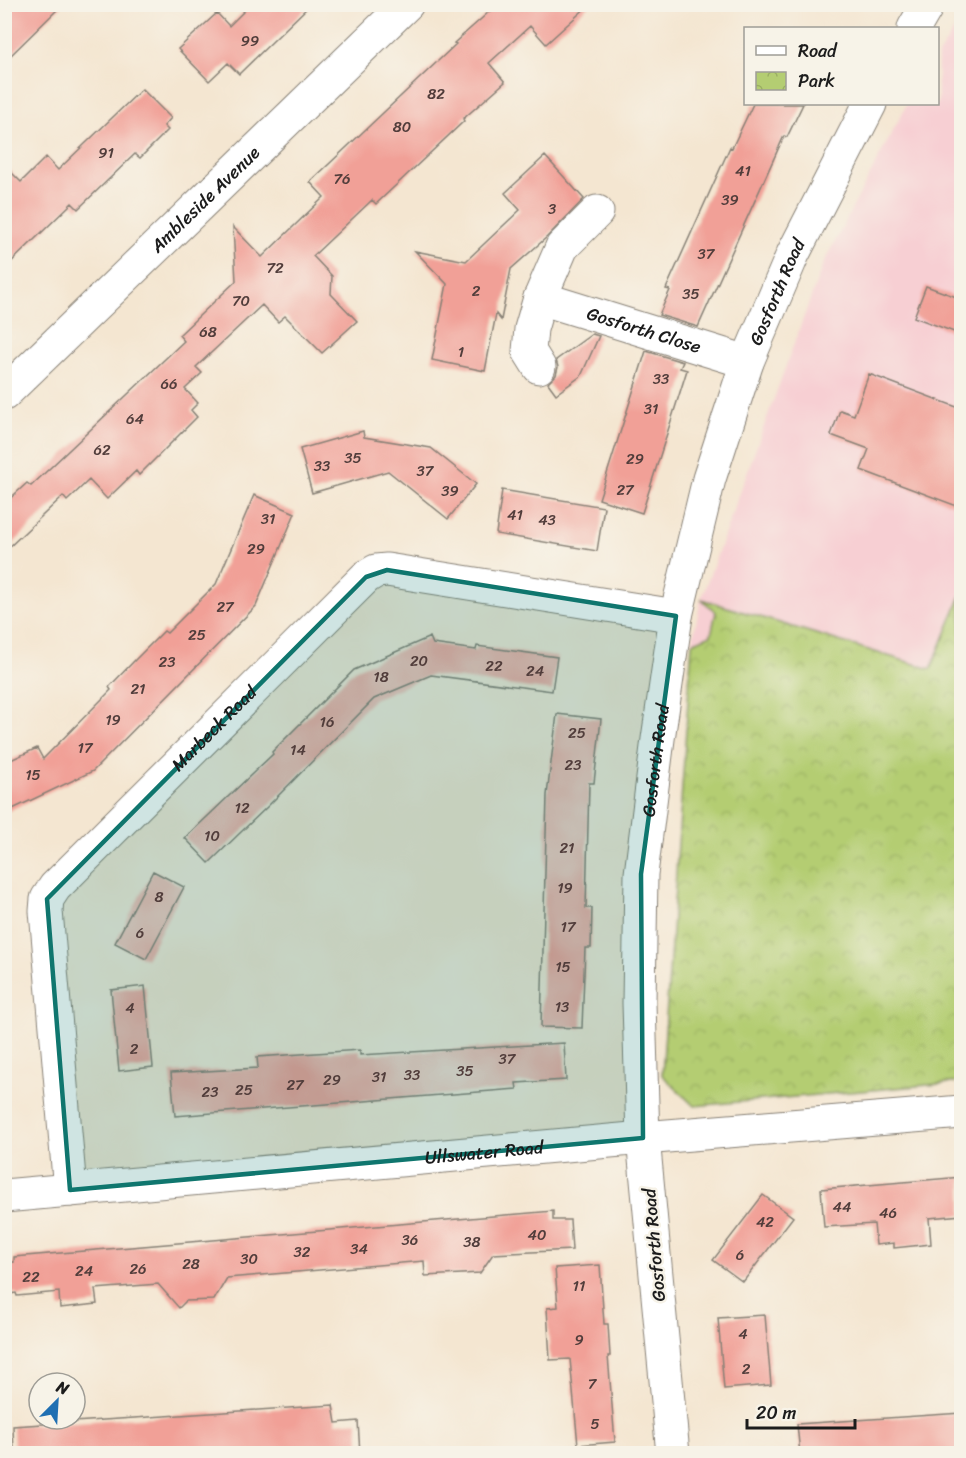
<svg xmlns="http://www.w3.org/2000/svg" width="966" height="1458" viewBox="0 0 966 1458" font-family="Sriracha,sans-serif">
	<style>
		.built { fill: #f7cfd3 }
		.park { fill: url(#park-crowns); stroke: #687447; stroke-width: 1.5 }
		.building { fill: #f1a097 }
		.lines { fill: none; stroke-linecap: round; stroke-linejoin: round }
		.minor-casing { stroke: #888176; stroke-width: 35 }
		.minor { stroke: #fff; stroke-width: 33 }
		.marked { fill: #0f766e; fill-opacity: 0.2; stroke: #0f766e; stroke-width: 4.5; stroke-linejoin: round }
		.labels { text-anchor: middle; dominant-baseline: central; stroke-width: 5; stroke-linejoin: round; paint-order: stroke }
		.number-label { font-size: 15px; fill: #513d3b }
		.street-label { font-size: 18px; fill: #1c1c1c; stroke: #f7f3e8 }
	</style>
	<defs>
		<pattern id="park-crowns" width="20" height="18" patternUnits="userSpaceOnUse" patternTransform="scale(1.5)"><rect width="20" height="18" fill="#b4cd72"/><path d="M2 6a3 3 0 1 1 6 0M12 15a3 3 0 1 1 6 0" fill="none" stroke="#9aaf62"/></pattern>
	</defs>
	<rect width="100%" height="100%" fill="#f7f3e8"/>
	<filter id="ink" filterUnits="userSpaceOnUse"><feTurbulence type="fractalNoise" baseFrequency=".0167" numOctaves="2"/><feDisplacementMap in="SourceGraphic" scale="12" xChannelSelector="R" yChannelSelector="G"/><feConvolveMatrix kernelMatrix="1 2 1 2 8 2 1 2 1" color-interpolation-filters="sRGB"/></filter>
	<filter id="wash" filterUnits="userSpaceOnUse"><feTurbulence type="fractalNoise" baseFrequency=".008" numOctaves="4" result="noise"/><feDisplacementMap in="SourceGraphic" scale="24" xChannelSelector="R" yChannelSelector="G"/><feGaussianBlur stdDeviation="1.35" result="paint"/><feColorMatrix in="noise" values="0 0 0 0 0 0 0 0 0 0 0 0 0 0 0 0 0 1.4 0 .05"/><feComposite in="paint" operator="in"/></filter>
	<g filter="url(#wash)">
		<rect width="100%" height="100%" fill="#f4e6d1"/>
		<path class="built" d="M961,19V1082L694,1106L662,1075L692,643L701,599L823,264L907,104H938V55Z"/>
		<path class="park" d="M961,596V1082L694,1106L662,1075L692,643L711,635L716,612L701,599L931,669Z"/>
		<g id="blocks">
			<path class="building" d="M4,4H63L4,62Z
				M251,4H311L239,74L228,63L209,81L178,49L217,13L229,26Z
				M498,4H590L546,44L530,26L489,63L505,82L463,119L464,121L376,204L372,200L313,256L332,276L331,294L357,321L322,353L285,316L278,322L262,305L196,367L202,373L185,389L198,403L191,410L197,417L139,475L136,471L107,499L89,480L67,501L63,496L4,552V504L27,483L31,486L184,341L179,335L236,281L233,227L262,257L324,197L310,182L456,44L454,43Z
				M142,89L171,118L164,126L168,130L140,158L135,154L78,209L72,203L4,269V165L21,182L46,157L58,170Z
				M753,104H803L787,137L784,136L698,327L659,315L670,290L666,289L730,147L732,148Z
				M545,156L584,199L547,237L511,269L501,320L496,314L485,371L432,360L447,284L415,251L466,261L520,210L505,193Z
				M926,286L962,299V335L914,317Z
				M592,334L599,336L581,376L556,394L548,383L556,375L558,367L556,360Z
				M646,351L683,362L680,368L687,370L642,513L599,499Z
				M869,374L962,409V508L861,470L869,449L831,435L840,410L854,415Z
				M363,431L364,437L431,448L476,484L448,519L388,471L312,493L300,449Z
				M502,490L604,507L597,551L496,534Z
				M254,495L295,513L256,606L93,771L4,813V763L37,748L43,759L111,690L109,687L136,659L164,631L167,633L216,584Z
				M430,637L433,644L476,650L477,646L557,657L552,691L431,675L374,699L268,806L209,863L185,838L273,754L272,752L354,670Z
				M557,714L601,719L594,783H589L586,908H592L591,948H585L582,1028L541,1027L547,795Z
				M153,871L184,887L146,959L115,943Z
				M145,986L153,1067L119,1071L111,990Z
				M564,1043L566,1080L516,1083L517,1089L175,1116L171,1073L258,1068L257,1057L360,1050V1055Z
				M962,1177V1215L929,1218L931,1244L894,1248V1243L876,1245L874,1224L824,1227L821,1189Z
				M763,1195L793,1217L743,1282L713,1260Z
				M553,1211V1220H570L572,1250L493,1254L480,1273L425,1276L424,1261L227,1278L214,1300L186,1301L179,1308L158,1284L95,1289L97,1304L60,1308L59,1292L17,1296L16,1293L4,1295V1263L14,1262V1257Z
				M600,1265L604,1324H608L610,1356H608L615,1442L578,1445L570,1359L550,1360L547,1308L558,1307L555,1268Z
				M765,1315L771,1385L724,1389L718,1318Z
				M333,1405L336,1423L358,1421L360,1454H14L13,1426Z
				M962,1413V1452L800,1454L797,1424Z"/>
		</g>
	</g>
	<g filter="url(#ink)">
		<use href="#blocks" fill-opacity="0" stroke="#888176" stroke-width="1.5"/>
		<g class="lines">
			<defs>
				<g id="minor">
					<path d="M914,28L928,4"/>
					<path d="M540,298L562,247L597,212"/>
					<path id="s1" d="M539,367L529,351L531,329L540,298L747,362"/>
					<path id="s2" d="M4,394L407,4"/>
					<path id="s3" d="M70,1190L46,911L47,899L55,887L366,577L376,571L387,570L676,616"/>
					<path id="s4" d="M4,1196L643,1138L962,1112"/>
					<path id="s5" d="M673,1454L643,1138L639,1003L641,874L658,739L676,616L709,479L747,362L793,254L870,104"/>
				</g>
			</defs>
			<use href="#minor" class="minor-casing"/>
			<use href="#minor" class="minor"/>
		</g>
	</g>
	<path class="marked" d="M387,570L676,616L641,874L643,1138L70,1190L47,899L366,577Z"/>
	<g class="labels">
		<g class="number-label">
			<text x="250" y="41">99</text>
			<text x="436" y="94">82</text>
			<text x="402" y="127">80</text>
			<text x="106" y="153">91</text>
			<text x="743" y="171">41</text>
			<text x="342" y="179">76</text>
			<text x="730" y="200">39</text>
			<text x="552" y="209">3</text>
			<text x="706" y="254">37</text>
			<text x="275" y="268">72</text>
			<text x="476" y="291">2</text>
			<text x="691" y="294">35</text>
			<text x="241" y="301">70</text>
			<text x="208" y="332">68</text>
			<text x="461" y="352">1</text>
			<text x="661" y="379">33</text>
			<text x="169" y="384">66</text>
			<text x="651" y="409">31</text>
			<text x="135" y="419">64</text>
			<text x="102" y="450">62</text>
			<text x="353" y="458">35</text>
			<text x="635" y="459">29</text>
			<text x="322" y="466">33</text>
			<text x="425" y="471">37</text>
			<text x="625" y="490">27</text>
			<text x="450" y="491">39</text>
			<text x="515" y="515">41</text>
			<text x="268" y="519">31</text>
			<text x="547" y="520">43</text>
			<text x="256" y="549">29</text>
			<text x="225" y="607">27</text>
			<text x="197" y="635">25</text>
			<text x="419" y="661">20</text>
			<text x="167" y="662">23</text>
			<text x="494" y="666">22</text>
			<text x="535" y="671">24</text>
			<text x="381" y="677">18</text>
			<text x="138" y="689">21</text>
			<text x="113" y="720">19</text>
			<text x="327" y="722">16</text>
			<text x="577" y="733">25</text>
			<text x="85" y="748">17</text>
			<text x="298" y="750">14</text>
			<text x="573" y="765">23</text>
			<text x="33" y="775">15</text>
			<text x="242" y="808">12</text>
			<text x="212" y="836">10</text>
			<text x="567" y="848">21</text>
			<text x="565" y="888">19</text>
			<text x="159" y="897">8</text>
			<text x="568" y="927">17</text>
			<text x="140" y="933">6</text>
			<text x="563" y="967">15</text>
			<text x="562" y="1007">13</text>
			<text x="130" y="1008">4</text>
			<text x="134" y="1049">2</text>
			<text x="507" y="1059">37</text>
			<text x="465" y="1071">35</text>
			<text x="412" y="1075">33</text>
			<text x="379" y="1077">31</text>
			<text x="332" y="1080">29</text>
			<text x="295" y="1085">27</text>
			<text x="244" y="1090">25</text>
			<text x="210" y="1092">23</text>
			<text x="842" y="1207">44</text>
			<text x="888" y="1213">46</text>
			<text x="765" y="1222">42</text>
			<text x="537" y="1235">40</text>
			<text x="410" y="1240">36</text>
			<text x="472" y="1242">38</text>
			<text x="359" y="1249">34</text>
			<text x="302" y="1252">32</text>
			<text x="740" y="1255">6</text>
			<text x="249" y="1259">30</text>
			<text x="191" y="1264">28</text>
			<text x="138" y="1269">26</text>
			<text x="84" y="1271">24</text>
			<text x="31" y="1277">22</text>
			<text x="579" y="1286">11</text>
			<text x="743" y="1334">4</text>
			<text x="579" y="1340">9</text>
			<text x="746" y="1369">2</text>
			<text x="592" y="1384">7</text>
			<text x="595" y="1424">5</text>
		</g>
		<g class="street-label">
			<text stroke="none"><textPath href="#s2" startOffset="280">Ambleside Avenue</textPath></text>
			<text stroke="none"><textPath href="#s5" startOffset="1182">Gosforth Road</textPath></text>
			<text stroke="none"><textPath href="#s1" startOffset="182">Gosforth Close</textPath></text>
			<text stroke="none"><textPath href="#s3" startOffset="531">Marbeck Road</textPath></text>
			<text stroke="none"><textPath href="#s5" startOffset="696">Gosforth Road</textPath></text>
			<text stroke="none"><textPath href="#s4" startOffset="482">Ullswater Road</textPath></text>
			<text transform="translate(654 1245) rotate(-95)">Gosforth Road</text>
		</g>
	</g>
	<rect width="966" height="1458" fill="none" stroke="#f7f3e8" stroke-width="24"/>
	<rect x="744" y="27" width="195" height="78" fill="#f7f3e8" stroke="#9f9d96" stroke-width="1.5"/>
	<rect x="756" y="46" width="30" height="9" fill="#ffffff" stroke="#9f9d96" stroke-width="1.5"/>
	<text x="798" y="57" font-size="18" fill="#1c1c1c">Road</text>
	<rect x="756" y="72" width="30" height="18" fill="url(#park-crowns)" stroke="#9f9d96" stroke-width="1.5"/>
	<text x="798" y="87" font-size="18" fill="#1c1c1c">Park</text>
	<g transform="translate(57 1401) rotate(24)"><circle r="28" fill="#f7f3e8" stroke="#9f9d96" stroke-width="1.5"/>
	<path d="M0-4.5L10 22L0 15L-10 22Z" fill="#1f6fb2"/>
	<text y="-9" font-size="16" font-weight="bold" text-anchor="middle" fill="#1c1c1c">N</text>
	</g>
	<path d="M747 1419v9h108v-9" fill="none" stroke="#1c1c1c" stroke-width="3"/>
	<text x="756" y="1419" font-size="18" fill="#1c1c1c" stroke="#f7f3e8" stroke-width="4.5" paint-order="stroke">20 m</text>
</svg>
